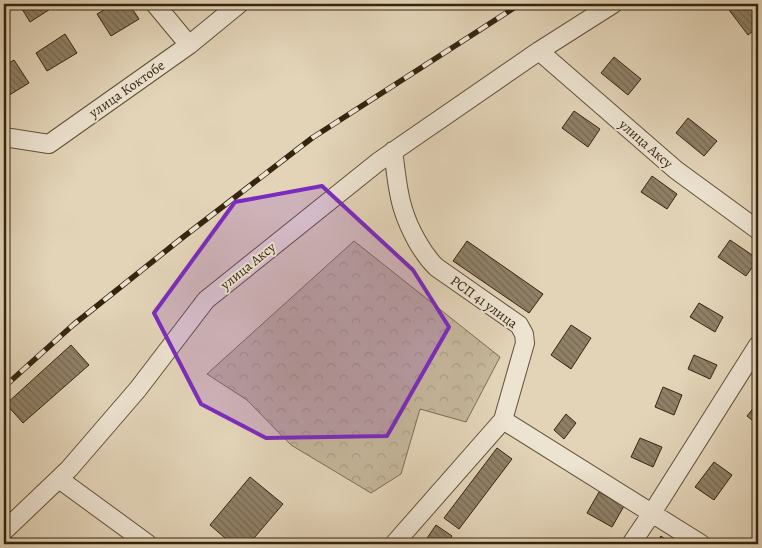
<svg xmlns="http://www.w3.org/2000/svg" width="762" height="548" viewBox="0 0 762 548" font-family="Alegreya,serif">
	<style>
		.forest { fill: url(#forest-crowns); stroke: #7d6e55 }
		.building { fill: url(#building-back-hatch); stroke: #35250f }
		.lines { fill: none; stroke-linecap: round; stroke-linejoin: round }
		.minor-casing { stroke: #605139; stroke-width: 20 }
		.minor { stroke: #ede3d1; stroke-width: 18 }
		.rail-casing { stroke: #35250f; stroke-width: 5.5 }
		.rail { stroke: #ede3d1; stroke-width: 4; stroke-dasharray: 11; stroke-linecap: butt }
		.marked { fill: #7b2cbf; fill-opacity: 0.2; stroke: #7b2cbf; stroke-width: 4; stroke-linejoin: round }
		.labels { text-anchor: middle; dominant-baseline: central; stroke-width: 4; stroke-linejoin: round; paint-order: stroke }
		.street-label { font-size: 14px; fill: #35250f; stroke: #ede3d1 }
	</style>
	<defs>
		<pattern id="forest-crowns" width="20" height="18" patternUnits="userSpaceOnUse" patternTransform="scale(1.25)"><rect width="20" height="18" fill="#c5b69b"/><path d="M2 6a3 3 0 1 1 6 0M12 15a3 3 0 1 1 6 0" fill="none" stroke="#aa9c84"/></pattern>
		<pattern id="building-back-hatch" width="6" height="6" patternUnits="userSpaceOnUse" patternTransform="scale(1.25)"><rect width="6" height="6" fill="#8f8067"/><path d="M-1 5l2 2M0 0l6 6M5-1l2 2" fill="none" stroke="#766953"/></pattern>
	</defs>
	<rect width="100%" height="100%" fill="#e3d4b8"/>
	<filter id="stains"><feTurbulence type="fractalNoise" baseFrequency=".004" numOctaves="4"/><feColorMatrix values="0 0 0 0 .2 0 0 0 0 .09 0 0 0 0 .02 0 0 0 .5 -.17"/></filter>
	<radialGradient id="worn" r=".72"><stop offset=".6" stop-color="#630" stop-opacity="0"/><stop offset="1" stop-color="#630" stop-opacity=".3"/></radialGradient>
	<path class="forest" d="M354,241L500,357L466,422L420,409L401,474L371,493L291,445L247,400L207,374Z"/>
	<path class="building" d="M19,4H53L55,6L30,22Z
		M114,4H129L139,19L111,36L97,14Z
		M729,4H758V27L748,35L726,6Z
		M65,34L77,53L47,71L36,53Z
		M614,57L641,79L628,95L601,73Z
		M14,60L29,83L6,97L4,94V66Z
		M574,111L600,129L588,147L562,128Z
		M688,118L717,141L704,156L676,133Z
		M652,176L677,194L667,209L641,192Z
		M730,240L758,259L746,276L718,257Z
		M467,241L543,294L529,313L453,261Z
		M699,303L723,317L715,332L690,317Z
		M571,325L591,338L571,369L551,355Z
		M71,345L89,365L23,423L6,404Z
		M694,355L717,365L710,379L688,369Z
		M663,387L682,395L674,415L655,407Z
		M756,405L758,408V425L747,416Z
		M566,414L576,423L564,439L554,430Z
		M640,438L662,447L653,467L631,457Z
		M497,448L512,459L459,529L444,518Z
		M714,462L732,475L714,500L695,487Z
		M250,477L283,504L249,544H232L210,525Z
		M599,492L624,506L612,527L587,513Z
		M436,525L452,536L447,544H423Z
		M661,536L672,544H656Z"/>
	<g class="lines">
		<defs>
			<path id="minor" d="M155,4L189,45
				M539,51L676,170L758,230
				M4,137L49,144L189,45L239,4
				M393,151C396,170 397,191 403,209C409,229 422,253 436,267L519,325L524,334L525,343L503,420L394,544
				M503,420L701,544
				M59,479L148,544
				M4,531L69,469L138,389L206,300L378,162L539,51L613,4
				M631,544L652,513L758,345"/>
		</defs>
		<use href="#minor" class="minor-casing"/>
		<use href="#minor" class="minor"/>
		<defs>
			<path id="rail" d="M4,387L73,325L182,238L312,138L520,4"/>
		</defs>
		<use href="#rail" class="rail-casing"/>
		<use href="#rail" class="rail"/>
	</g>
	<path class="marked" d="M322,186L413,270L449,327L387,436L266,438L201,404L154,313L235,202Z"/>
	<g class="labels">
		<g class="street-label">
			<text transform="translate(127 89) rotate(-35)">улица Коктобе</text>
			<text transform="translate(646 144) rotate(41)">улица Аксу</text>
			<text transform="translate(248 266) rotate(-39)">улица Аксу</text>
			<text transform="translate(484 302) rotate(36)">РСП 41 улица</text>
		</g>
	</g>
	<rect width="762" height="548" fill="none" stroke="#e3d4b8" stroke-width="20"/>
	<rect x="5" y="5" width="752" height="538" fill="none" stroke="#35250f" stroke-width="2.5"/>
	<rect x="10" y="10" width="742" height="528" fill="none" stroke="#35250f"/>
	<rect width="100%" height="100%" filter="url(#stains)"/>
	<rect width="100%" height="100%" fill="url(#worn)"/>
</svg>
